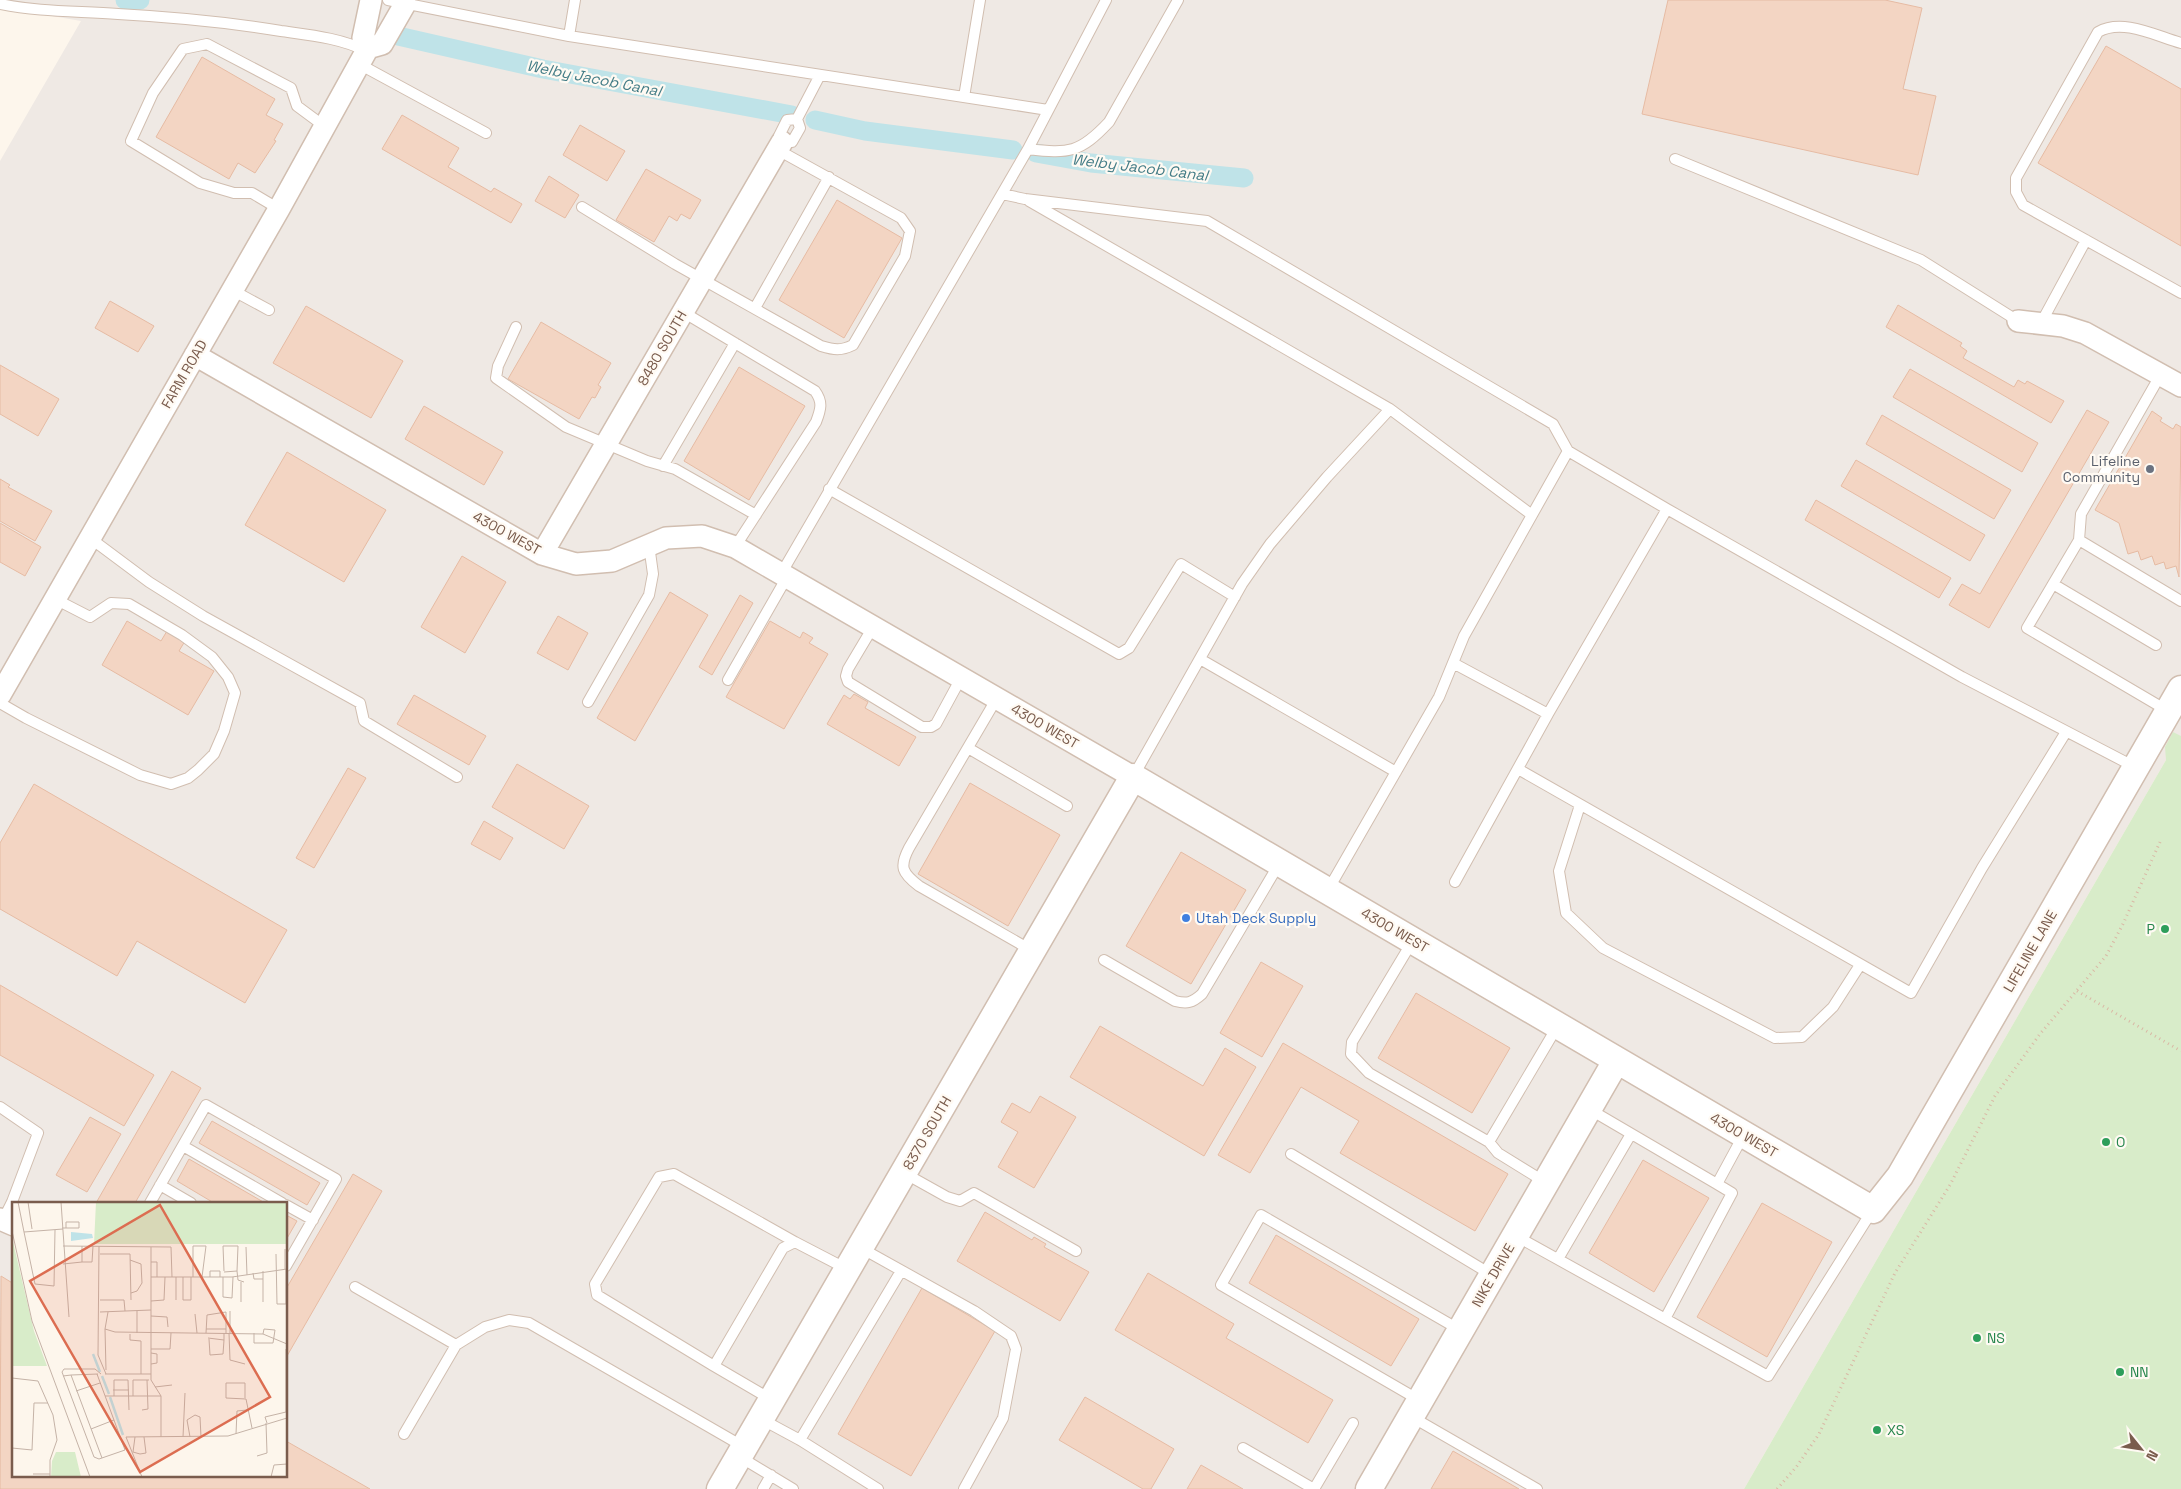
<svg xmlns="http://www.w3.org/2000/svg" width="2181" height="1489" viewBox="0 0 2181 1489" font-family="'Space Grotesk',sans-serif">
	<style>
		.industrial { fill: #efe9e4; fill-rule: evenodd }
		.green { fill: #d8ecc9 }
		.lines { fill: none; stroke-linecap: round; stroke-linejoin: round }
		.canal { stroke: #bfe3e8; stroke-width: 19 }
		.building { fill: #f3d5c3; stroke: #e6bba3 }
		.service-casing { stroke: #d1beb0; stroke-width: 12 }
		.minor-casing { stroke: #d1beb0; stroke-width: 24 }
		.tertiary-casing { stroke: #d1beb0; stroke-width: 29 }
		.path { stroke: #d9b8a5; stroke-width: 3; stroke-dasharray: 1 4; stroke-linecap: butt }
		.service { stroke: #fff; stroke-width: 10 }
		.minor { stroke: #fff; stroke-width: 21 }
		.tertiary { stroke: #fff; stroke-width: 26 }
		.worship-dot { fill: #6b7280; stroke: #fffaf3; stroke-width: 2 }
		.shop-dot { fill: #3f7fe0; stroke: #fffaf3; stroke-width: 2 }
		.leisure-dot { fill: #2e9e5b; stroke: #fffaf3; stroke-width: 2 }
		.labels { text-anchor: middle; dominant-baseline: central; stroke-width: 4.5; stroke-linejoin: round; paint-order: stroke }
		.street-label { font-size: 14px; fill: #7a5c4d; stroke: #fffaf3 }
		.worship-label { font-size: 14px; fill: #5b616d; stroke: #fffaf3; text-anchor: end }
		.shop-label { font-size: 14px; fill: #366cbe; stroke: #fffaf3; text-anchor: start }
		.leisure-label { font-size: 14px; fill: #27864d; stroke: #fffaf3; text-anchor: start }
		.water-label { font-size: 15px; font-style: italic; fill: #437c86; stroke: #fffaf3 }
		.inset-river { fill: none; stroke: #bfe3e8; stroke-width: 2.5 }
		.inset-road { fill: none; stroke: #c5b3a7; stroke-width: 1 }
		.view { fill: #dc6d51; fill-opacity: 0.15; stroke: #dc6d51; stroke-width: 2.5 }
		.inset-edge { fill: none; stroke: #7a5c4d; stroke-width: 2.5 }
	</style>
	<rect width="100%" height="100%" fill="#fdf6ec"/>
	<path class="industrial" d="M0,0H2181V753L2173,748L1744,1489H0V161L81,21L0,7ZM14,1203H286V1475H14Z"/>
	<path class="green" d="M2173,732L2181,736V1489H1744L2166,760L2165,747Z"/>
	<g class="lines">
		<path class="canal" d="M125,0H140
			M398,36L543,69L792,115
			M815,120L865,131L1013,150
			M1036,153L1091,163L1244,178"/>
	</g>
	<path class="building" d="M1668,0H1885L1922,8L1903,89L1936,96L1918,175L1642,114Z
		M2106,46L2181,89V246L2038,163Z
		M202,57L275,99L266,115L283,124L274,140L276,141L255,173L238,163L229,179L156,137Z
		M402,115L459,148L448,167L491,192L494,188L522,204L511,223L382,149Z
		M580,125L625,151L607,181L563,155Z
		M646,169L701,200L690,219L681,214L677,221L669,216L654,242L616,220Z
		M549,176L579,195L565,218L535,201Z
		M837,200L902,238L844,338L779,300Z
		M110,301L154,326L138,352L95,328Z
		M1898,305L1962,343L1960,346L1967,351L1963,358L2014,387L2018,380L2025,384L2027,381L2064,401L2051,423L1886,327Z
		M306,306L403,361L371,418L273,363Z
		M541,322L611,363L598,385L601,387L595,398L592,397L579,419L508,379Z
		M0,365L59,399L38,436L0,414Z
		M739,367L805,406L749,500L684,461Z
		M1910,369L2038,443L2022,472L1893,397Z
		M424,406L503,452L484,485L405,439Z
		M2087,410L2109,422L1989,628L1949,605L1962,584L1980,594Z
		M2152,411L2162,418L2160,421L2173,429L2176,424L2181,427L2179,577L2176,566L2166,569L2164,562L2155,565L2152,556L2141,560L2138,551L2128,554L2119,523L2095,510Z
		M1882,415L2011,490L1994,519L1866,444Z
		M287,452L386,510L344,582L245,525Z
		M1856,460L1985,535L1970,561L1841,486Z
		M0,479L10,485L8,487L52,511L35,541L0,521Z
		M1816,500L1951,578L1939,598L1805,520Z
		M0,523L41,547L25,576L0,562Z
		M462,556L506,582L465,653L421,627Z
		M670,592L708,615L635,741L597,718Z
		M740,595L753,603L712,675L699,667Z
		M558,616L588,633L568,670L537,653Z
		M127,621L161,641L167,631L185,641L179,651L214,671L188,715L102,665Z
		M770,621L800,638L803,632L813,638L809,643L828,654L784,729L726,697Z
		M854,694L868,702L865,708L916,737L899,766L827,724L844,695L850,699Z
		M414,695L486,736L469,765L397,724Z
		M517,764L589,806L564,849L492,807Z
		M348,768L366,778L314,868L296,858Z
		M970,783L1060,835L1008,926L918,874Z
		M34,784L287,930L245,1003L137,941L117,976L0,909V843Z
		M484,821L513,838L500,860L471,844Z
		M1181,852L1246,890L1191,984L1126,946Z
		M1261,962L1303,986L1262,1057L1220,1033Z
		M0,985L154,1075L124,1126L0,1055Z
		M1416,993L1510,1048L1472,1113L1378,1058Z
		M1100,1026L1203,1086L1225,1048L1256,1067L1204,1156L1070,1077Z
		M1283,1043L1508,1174L1475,1231L1340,1153L1359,1121L1301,1087L1250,1173L1218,1155Z
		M172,1071L201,1088L135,1203H96Z
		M1040,1096L1076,1117L1034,1188L998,1167L1018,1132L1001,1122L1012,1103L1030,1113Z
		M90,1117L121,1134L87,1192L56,1175Z
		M212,1121L320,1183L307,1205L199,1143Z
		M189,1159L265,1203H214L177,1181Z
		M1643,1160L1709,1198L1654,1292L1589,1253Z
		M353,1174L382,1191L287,1356L286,1289Z
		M1762,1203L1832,1242L1767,1357L1697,1317Z
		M985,1212L1032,1240L1034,1237L1046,1244L1044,1247L1089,1272L1060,1321L957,1261Z
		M286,1215L297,1221L286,1240Z
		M1276,1235L1419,1319L1391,1366L1249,1283Z
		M1148,1273L1234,1324L1226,1338L1333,1400L1308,1443L1115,1330Z
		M1,1276L14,1284V1475H286V1441L370,1489H0Z
		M922,1288L995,1331L911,1476L838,1434Z
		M1085,1397L1174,1449L1151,1489H1143L1059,1440Z
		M1453,1451L1519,1489H1431Z
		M1201,1465L1243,1489H1187Z"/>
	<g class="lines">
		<defs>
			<path id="service" d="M388,0L569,36L1048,110
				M0,4C39,12 78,11 118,14C173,17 227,22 281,31C309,35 341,38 366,51
				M569,36L575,0
				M2181,43C2156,36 2123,18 2098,32L2016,178V192L2023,205L2181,293
				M359,64L486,133
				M964,97L980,0
				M797,119L787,120L779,136L782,142H792L800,128L797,119L820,75
				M1028,149C1069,154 1080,153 1109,122L1178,0
				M1675,159L1921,260L2018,321
				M1002,194L1025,199L1207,221L1553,424L1568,451L1667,509L1962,677L2135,767
				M1029,201L1390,409
				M582,207L675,264L821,346C834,350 841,351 853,345L905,256L910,231L901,218L778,150
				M279,209L252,193H234L200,183L131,141L153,93L183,49L207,44L291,88L297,106L324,126
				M232,290L269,310
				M755,308L829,177
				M683,312L815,391C823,402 821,409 816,422L735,547
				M2041,323L2086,240
				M516,327L498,366L496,378L566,427L647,461L675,469L756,515
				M2161,374L2081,514L2079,540L2181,601
				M663,466L735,343
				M829,489L1119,654L1129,648L1181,564L1235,597
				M90,538L149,582L203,616L360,703L364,721L457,777
				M2079,540L2027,628L2168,711
				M781,574L1028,149L1106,0
				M2053,584L2156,645
				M873,627L848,669L846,676L848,682L922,727H931L936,724L961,678
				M1200,659L1396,772
				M1453,663L1548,714L1667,509
				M728,680L787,577
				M997,698L909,848C899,867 902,873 919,886L1031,950
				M588,702L649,595L653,574L649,545
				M0,703L26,718L140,775L171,784L188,778L198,770L214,754L224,731L235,693L228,677L212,657L182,635L129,604L111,603L90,617L55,599
				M968,748L1067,806
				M1518,769L1911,993L1982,868L2066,732
				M1133,777L1242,584L1270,544L1327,477L1390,409L1532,515
				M1580,805L1559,871L1566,913L1603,948L1775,1038L1802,1037L1833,1007L1860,965
				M1455,882L1548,714
				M1328,890L1439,697L1464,636L1568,451
				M1412,942L1352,1042L1351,1054L1369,1073L1489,1142L1498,1153L1545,1182
				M1104,960L1175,1001C1187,1004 1192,1003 1202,994L1279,864
				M0,1107L38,1133L12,1202L3,1220
				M1589,1109L1717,1184L1743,1136
				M1489,1142L1557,1027
				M183,1146L282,1203
				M1291,1154L1492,1275
				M904,1173L947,1197L960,1201L974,1193L1076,1251
				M160,1185L191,1203
				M150,1203L206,1105L336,1179L286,1266
				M286,1205L313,1220
				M1516,1236L1768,1376L1872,1211
				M861,1248L974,1311L1011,1336L1016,1349L1003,1418L964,1489
				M1558,1259L1631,1134
				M355,1287L456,1345
				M1666,1317L1732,1193L1717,1184
				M714,1366L597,1295L595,1284L659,1177L674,1174L795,1242
				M772,1400L714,1366L783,1248L795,1242L847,1269
				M1419,1400L1221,1285L1261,1215L1460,1330
				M1412,1417L1537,1489
				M761,1419L800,1440L878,1489
				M404,1434L456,1345L485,1327L509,1320L529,1323L744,1447
				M800,1440L901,1271
				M1243,1448L1314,1489
				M740,1457L793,1489
				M763,1489L771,1475
				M1314,1489L1353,1423"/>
			<path id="minor" d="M371,0L363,38L368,48L382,44L405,4
				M2018,321L2063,326L2085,333L2181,386
				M195,355L542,554L576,564L612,561L666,538L702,536L735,547L1133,777
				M542,554L782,142
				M0,695L279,209L368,48
				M0,1219L14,1225"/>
			<path id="tertiary" d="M720,1489L1133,777L1873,1210L1900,1176L2181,689
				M1369,1489L1616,1061"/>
		</defs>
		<use href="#service" class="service-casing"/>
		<use href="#minor" class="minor-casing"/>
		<use href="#tertiary" class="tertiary-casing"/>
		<path class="path" d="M2077,991L2181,1051
			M1777,1489L1797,1466L1819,1434L1895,1273L1950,1185L1995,1096L2040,1034L2106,956L2123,924L2160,842"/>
		<use href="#service" class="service"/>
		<use href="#minor" class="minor"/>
		<use href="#tertiary" class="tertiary"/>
	</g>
	<circle class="worship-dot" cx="2150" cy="469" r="5"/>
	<circle class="shop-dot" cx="1186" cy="918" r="5"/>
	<g class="leisure-dot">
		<circle cx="2165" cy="929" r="5"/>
		<circle cx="2106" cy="1142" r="5"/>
		<circle cx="1977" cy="1338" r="5"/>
		<circle cx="2120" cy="1372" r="5"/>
		<circle cx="1877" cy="1430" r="5"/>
	</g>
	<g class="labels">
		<g class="street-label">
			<text transform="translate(662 348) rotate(-60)">8480 SOUTH</text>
			<text transform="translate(184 374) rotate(-60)">FARM ROAD</text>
			<text transform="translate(507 533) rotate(29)">4300 WEST</text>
			<text transform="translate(1045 726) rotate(30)">4300 WEST</text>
			<text transform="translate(1395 930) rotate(30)">4300 WEST</text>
			<text transform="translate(2030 951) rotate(-60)">LIFELINE LANE</text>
			<text transform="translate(927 1133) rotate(-60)">8370 SOUTH</text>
			<text transform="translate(1744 1135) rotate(30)">4300 WEST</text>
			<text transform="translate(1493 1275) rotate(-60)">NIKE DRIVE</text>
		</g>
		<g class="worship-label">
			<text x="2140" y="461">Lifeline<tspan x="2140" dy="16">Community</tspan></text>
		</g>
		<g class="shop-label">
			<text x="1196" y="918">Utah Deck Supply</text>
		</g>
		<g class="leisure-label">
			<text x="2155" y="929" text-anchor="end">P</text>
			<text x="2116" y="1142">O</text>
			<text x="1987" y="1338">NS</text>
			<text x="2130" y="1372">NN</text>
			<text x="1887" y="1430">XS</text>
		</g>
		<g class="water-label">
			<text transform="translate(594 78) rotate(11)">Welby Jacob Canal</text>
			<text transform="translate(1140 167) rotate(7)">Welby Jacob Canal</text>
		</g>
	</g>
	<g transform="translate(12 1202)">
		<rect width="275" height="275" fill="#fdf6ec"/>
		<path d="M84,0H275V42H82ZM1,40L22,129L35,164H1ZM44,250H63L69,275H39L40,259Z" fill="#d8ecc9"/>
		<path d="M59,30L80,32L81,36L59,39Z" fill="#bfe3e8"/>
		<path class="inset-river" d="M81,152L88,170M90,174L97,192M98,195L111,233"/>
		<path class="inset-road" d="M6,0L12,30L51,27M16,0L20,27M49,0L57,115M50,26H67V20H54V26M0,29L20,119L78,275M12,30L23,82L42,84L43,28M51,44L159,45L160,75M87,44L86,153L94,172M139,45V178L149,194V235M234,45L235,73M273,47V67M88,52H118L119,98M264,52L265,102H274V67M118,58L129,62L130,81L125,89L119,91M70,60H80L81,44M139,60H145V75M51,62L70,60V44M212,69L211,44H226L225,69M251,69V100M212,70L225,69L226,78L232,80M241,71L242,77H251M139,75H220L275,67M171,75V98H179V75M181,75V44H194L190,75M198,75V69H208V75M211,75V95L220,96L221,75M229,80V100M88,98H112L113,109M164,98V75M139,99L152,98L153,75M88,110L139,108M96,110L93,127L103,130L251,132L275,142M183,112L185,131M139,114L155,115L156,125M93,127L94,168M194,127H214M125,131V109M194,131L195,113L214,110V131M217,131L218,158L233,162M218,131V109M242,131V141H261L263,128L252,127L251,132M118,132V138L129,139V172M196,136L212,138V131M197,137L198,153L211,152L212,138M139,147H158L159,131M139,151L145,152V161L139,162M85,172L113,248L87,257L82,255L50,170L52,167H83L89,172M93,172H139M59,173L86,172M51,174L59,173L90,256M0,176L26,179L41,213L45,238L38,258V275M143,185L160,183M101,188H117M64,189L88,181M93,194H149M102,194V178H116L117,208M121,194V178H137M233,196V181H214V196L234,197L240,226M130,208L136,207L135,178M255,221L253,215L274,210V147M79,227L102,218M224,232L225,209L235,208M114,235L216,234L275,216M114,235L130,275M123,235L121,250L128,252L134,251L132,235M171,235L173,191M178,235L175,218L183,213L188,215L189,235M0,246L20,248L22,201H36M245,254L255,251L254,221M21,272H38M259,275L262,263L275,262"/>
		<path class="view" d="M148,3L258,195L128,270L18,79Z"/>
		<rect width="275" height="275" class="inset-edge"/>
	</g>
	<g transform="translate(2141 1449) rotate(120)" stroke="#fffaf3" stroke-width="4" paint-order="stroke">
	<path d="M0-4L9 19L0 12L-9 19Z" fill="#7a5c4d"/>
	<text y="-8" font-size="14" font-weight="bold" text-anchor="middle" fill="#7a5c4d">N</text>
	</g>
</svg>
